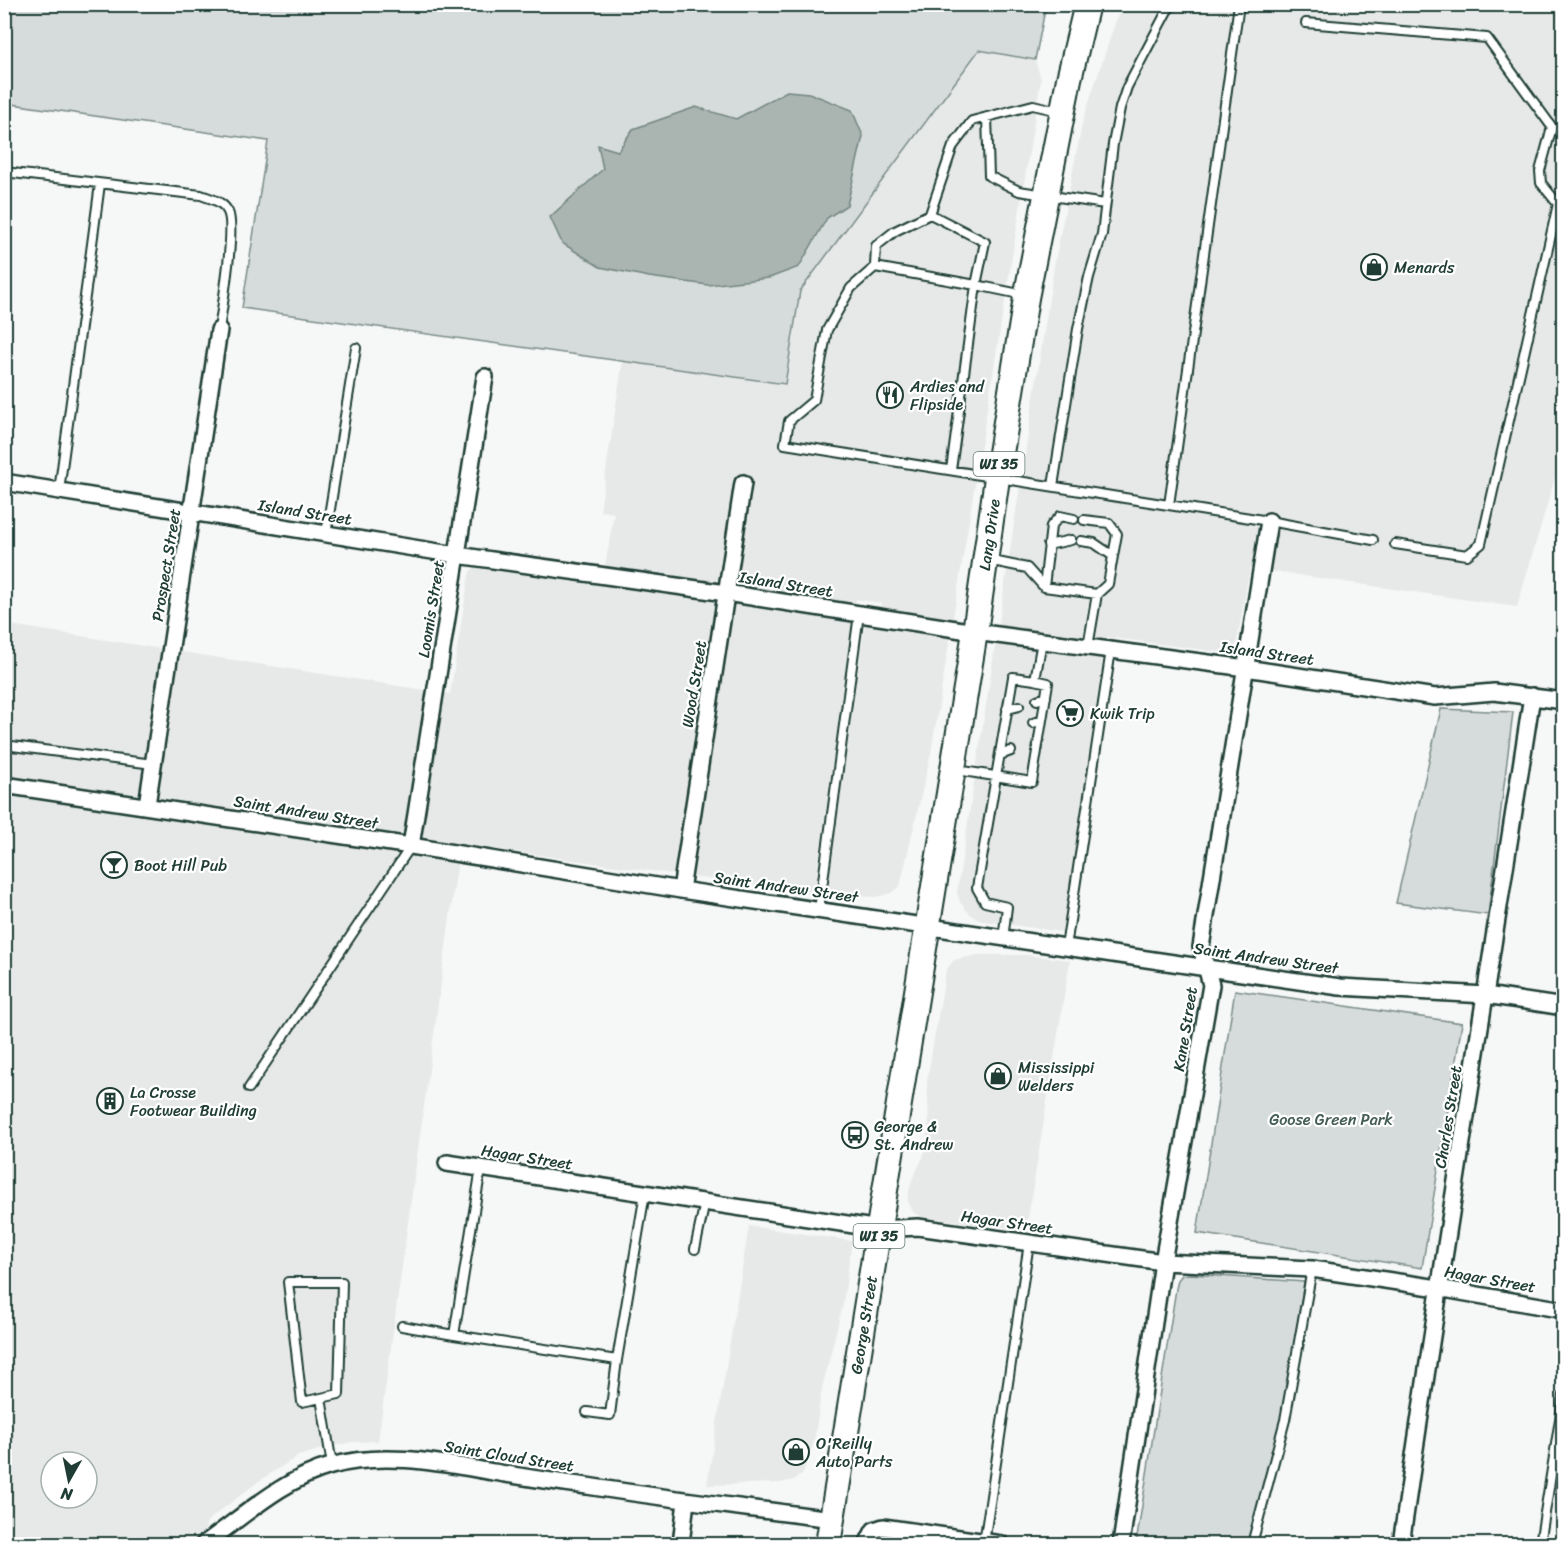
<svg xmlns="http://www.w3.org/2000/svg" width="1568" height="1549" viewBox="0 0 1568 1549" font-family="Sriracha,sans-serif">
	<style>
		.built { fill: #e6e9e8; fill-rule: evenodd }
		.green { fill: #d6dcdb; stroke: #7a8c88; stroke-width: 1.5 }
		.water { fill: #aab5b1; stroke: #72857f; stroke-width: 1.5 }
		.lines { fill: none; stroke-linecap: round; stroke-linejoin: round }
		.service-casing { stroke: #1f3d34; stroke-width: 12 }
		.minor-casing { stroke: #1f3d34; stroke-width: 20 }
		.primary-casing { stroke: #1f3d34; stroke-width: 28 }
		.service { stroke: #fff; stroke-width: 8 }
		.minor { stroke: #fff; stroke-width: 15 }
		.primary { stroke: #fff; stroke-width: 24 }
		.labels { text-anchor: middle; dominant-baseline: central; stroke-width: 4.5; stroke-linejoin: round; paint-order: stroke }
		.shield { fill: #fff; stroke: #627771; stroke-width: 1.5 }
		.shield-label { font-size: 15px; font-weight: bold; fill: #1f3d34 }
		.poi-label { font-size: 16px; fill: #1f3d34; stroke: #fff; text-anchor: start }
		.street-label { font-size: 16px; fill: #1f3d34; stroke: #fff }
		.park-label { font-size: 16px; fill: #445d55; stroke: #fff }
	</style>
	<rect width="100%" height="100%" fill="#f6f7f7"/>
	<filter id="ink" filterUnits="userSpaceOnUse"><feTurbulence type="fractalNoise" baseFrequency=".0167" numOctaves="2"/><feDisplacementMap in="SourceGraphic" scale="12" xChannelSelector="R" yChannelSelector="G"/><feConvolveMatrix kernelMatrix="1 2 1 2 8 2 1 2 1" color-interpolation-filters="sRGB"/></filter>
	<g filter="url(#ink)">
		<path class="built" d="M1121,5H1563V450L1517,607L1250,568L1235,652L1228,653L1106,637L1063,932L983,921L975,918L967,911L960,902L957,892L1055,261L1083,120Z
			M979,50L1035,60L1041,79L931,753L900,886L891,893L876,897L826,894L865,624L876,626L881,603L856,599L814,894L460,844L378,1441L351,1442L325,1448L298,1456L259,1481L207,1521L203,1544H5L4,624L450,694L468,581L470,571L475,568L602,586L614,513L600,511L623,359L785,383L800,291ZM51,1462H87V1498H51Z
			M977,955H1027L1070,960L1026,1230L923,1217L914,1213L908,1204V1195L912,1180L923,1158L926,1145L929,1119L927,1081L946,970L954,960Z
			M749,1226L852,1241L843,1304L822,1388L814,1441L803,1473L794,1480L780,1483L707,1485Z"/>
		<path class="green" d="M5,5H1046L1035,60L979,50L800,291L785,384L242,308L268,141L5,103Z
			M1441,709L1513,712L1488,915L1396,903Z
			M1235,990L1462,1023L1422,1268L1197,1233Z
			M1190,1274L1304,1282L1284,1412L1249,1544H1136L1176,1289L1178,1280L1182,1275Z"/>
		<path class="water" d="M787,91L809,93L852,110L863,136L847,205L827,218L799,267L769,278L708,285L649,277L600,267L562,243L550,217L603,169L598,145L618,151L633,129L696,107L736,119Z"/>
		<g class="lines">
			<defs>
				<path id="service" d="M1306,23L1487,38L1552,127L1540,171L1541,183L1558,204L1481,544L1467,555L1395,544
					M1059,111L1033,105L972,121L953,146L930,214L985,242L976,285L875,267L851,288L827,330L814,400L789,421L785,444L1269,521L1373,540
					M987,117L989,176L1019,191L1105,204
					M4,172L201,195C211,199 223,201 228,212C236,228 222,308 219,330
					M875,267L876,246L895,231L930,214
					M951,470L976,285L1024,295
					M1053,486L1078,329L1089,277L1102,234L1113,144L1120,108L1127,87L1167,11L1173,4
					M59,491L100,184
					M1169,505L1239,4
					M1084,520L1109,523L1117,534L1108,584L1097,594
					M326,534L356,348
					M1081,541L1094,543L1113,556
					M1048,545L1071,540
					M988,560L1027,568L1044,587L1097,594L1088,647
					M1044,587L1051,526L1060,516L1074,519
					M1037,700L1046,697
					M1007,709L1019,706
					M1033,723L1042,720
					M4,745L153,764
					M1000,755L1011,751
					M957,770L1032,782L1048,683L1035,680
					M819,910L859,614
					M1003,939L1007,907L985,902L977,888L1013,677L1035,680L1042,641
					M1066,947L1111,650
					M249,1088L411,846
					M695,1249L705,1202
					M402,1326L454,1335L481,1168
					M454,1335L617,1360L610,1415L587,1412
					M617,1360L645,1193
					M321,1398L339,1394L342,1282H288L302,1402L321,1398L332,1465
					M984,1543L1029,1243
					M1252,1544L1285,1420L1312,1269
					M1540,1544L1564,1394"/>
				<path id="minor" d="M4,482L457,555L726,593L975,632L1246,668L1435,697L1494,692L1564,701
					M4,785L411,846L681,890L1207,968L1340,987L1486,995L1564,1007
					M147,805L219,330
					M411,846L485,377
					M681,890L743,483
					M447,1163L880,1229L918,1227L1163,1262L1312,1269L1438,1288L1564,1310
					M204,1544C244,1516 283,1479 331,1466C383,1451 441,1463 493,1472C525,1477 556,1482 587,1486C668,1499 750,1508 831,1519
					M681,1544L686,1501
					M867,1544L874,1530L883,1527L1001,1544
					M1121,1544L1163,1262L1211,985L1201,947L1269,521
					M1401,1544C1442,1261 1488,979 1532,696"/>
				<g id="primary">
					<path id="s1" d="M828,1544L975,632L997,478L1026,298L1069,79L1087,4"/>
				</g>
			</defs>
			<use href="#service" class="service-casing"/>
			<use href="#minor" class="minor-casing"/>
			<use href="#primary" class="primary-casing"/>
			<use href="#service" class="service"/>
			<use href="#minor" class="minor"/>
			<use href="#primary" class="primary"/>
		</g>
	</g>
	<defs>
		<symbol id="shop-ring" viewBox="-11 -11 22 22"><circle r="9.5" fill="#fff" stroke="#1f3d34" stroke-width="1.5"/><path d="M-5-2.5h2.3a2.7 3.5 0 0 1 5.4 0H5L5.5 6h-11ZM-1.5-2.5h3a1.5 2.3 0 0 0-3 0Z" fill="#1f3d34"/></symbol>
		<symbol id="restaurant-ring" viewBox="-11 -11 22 22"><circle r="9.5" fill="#fff" stroke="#1f3d34" stroke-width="1.5"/><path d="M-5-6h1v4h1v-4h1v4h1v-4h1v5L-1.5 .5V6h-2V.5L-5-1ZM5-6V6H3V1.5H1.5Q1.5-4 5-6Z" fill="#1f3d34"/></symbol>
		<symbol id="supermarket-ring" viewBox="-11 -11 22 22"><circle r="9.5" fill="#fff" stroke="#1f3d34" stroke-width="1.5"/><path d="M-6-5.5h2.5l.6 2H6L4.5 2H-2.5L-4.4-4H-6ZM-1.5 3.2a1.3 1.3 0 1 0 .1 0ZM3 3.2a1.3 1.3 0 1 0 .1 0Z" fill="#1f3d34"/></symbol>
		<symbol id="bar-ring" viewBox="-11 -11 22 22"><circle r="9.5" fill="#fff" stroke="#1f3d34" stroke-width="1.5"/><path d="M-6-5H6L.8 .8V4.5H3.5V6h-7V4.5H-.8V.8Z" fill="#1f3d34"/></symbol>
		<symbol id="building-ring" viewBox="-11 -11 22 22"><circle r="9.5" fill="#fff" stroke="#1f3d34" stroke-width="1.5"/><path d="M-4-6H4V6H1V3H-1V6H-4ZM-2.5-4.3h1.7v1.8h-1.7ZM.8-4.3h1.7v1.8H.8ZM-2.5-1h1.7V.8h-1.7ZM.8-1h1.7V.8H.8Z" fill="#1f3d34"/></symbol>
		<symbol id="bus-ring" viewBox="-11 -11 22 22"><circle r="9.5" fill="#fff" stroke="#1f3d34" stroke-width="1.5"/><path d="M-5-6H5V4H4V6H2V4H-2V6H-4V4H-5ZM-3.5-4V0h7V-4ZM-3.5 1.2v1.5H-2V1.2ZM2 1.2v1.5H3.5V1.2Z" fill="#1f3d34"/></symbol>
	</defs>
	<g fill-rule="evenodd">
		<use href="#shop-ring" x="1359" y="252" width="30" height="30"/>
		<use href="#restaurant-ring" x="875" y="380" width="30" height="30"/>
		<use href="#supermarket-ring" x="1055" y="698" width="30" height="30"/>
		<use href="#bar-ring" x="99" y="850" width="30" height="30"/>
		<use href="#shop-ring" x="983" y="1061" width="30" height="30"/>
		<use href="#building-ring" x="95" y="1086" width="30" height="30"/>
		<use href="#bus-ring" x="840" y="1120" width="30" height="30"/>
		<use href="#shop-ring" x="781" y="1437" width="30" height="30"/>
	</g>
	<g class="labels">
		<g class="shield">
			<rect x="973.5" y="452" width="51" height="24" rx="4.5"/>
			<rect x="853.5" y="1224" width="51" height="24" rx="4.5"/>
		</g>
		<g class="shield-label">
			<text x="999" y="464">WI 35</text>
			<text x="879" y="1236">WI 35</text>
		</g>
		<g class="poi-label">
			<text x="1394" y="267">Menards</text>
			<text x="910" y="386">Ardies and<tspan x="910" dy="18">Flipside</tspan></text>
			<text x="1090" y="713">Kwik Trip</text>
			<text x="134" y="865">Boot Hill Pub</text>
			<text x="1018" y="1067">Mississippi<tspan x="1018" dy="18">Welders</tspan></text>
			<text x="130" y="1092">La Crosse<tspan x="130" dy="18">Footwear Building</tspan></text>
			<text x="874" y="1126">George &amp;<tspan x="874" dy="18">St. Andrew</tspan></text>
			<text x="816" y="1443">O'Reilly<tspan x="816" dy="18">Auto Parts</tspan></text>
		</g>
		<g class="street-label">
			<text transform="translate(305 512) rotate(9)">Island Street</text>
			<text stroke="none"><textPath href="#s1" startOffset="1022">Lang Drive</textPath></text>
			<text transform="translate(166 565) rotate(-81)">Prospect Street</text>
			<text transform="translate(786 584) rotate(9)">Island Street</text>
			<text transform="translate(431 609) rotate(-81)">Loomis Street</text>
			<text transform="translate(1267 653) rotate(8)">Island Street</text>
			<text transform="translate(694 684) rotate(-81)">Wood Street</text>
			<text transform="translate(306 812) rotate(9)">Saint Andrew Street</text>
			<text transform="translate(786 887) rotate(8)">Saint Andrew Street</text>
			<text transform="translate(1266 958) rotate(8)">Saint Andrew Street</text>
			<text transform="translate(1185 1029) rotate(-81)">Kane Street</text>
			<text transform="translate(1448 1117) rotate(-81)">Charles Street</text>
			<text transform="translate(527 1157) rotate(9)">Hagar Street</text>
			<text transform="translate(1007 1222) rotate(8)">Hagar Street</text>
			<text transform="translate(1490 1279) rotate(10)">Hagar Street</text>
			<text stroke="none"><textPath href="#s1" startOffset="222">George Street</textPath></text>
			<text transform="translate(509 1456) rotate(9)">Saint Cloud Street</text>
		</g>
		<g class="park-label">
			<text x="1331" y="1119">Goose Green Park</text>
		</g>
	</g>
	<rect width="1568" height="1549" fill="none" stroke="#fff" stroke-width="24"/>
	<rect x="12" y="12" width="1544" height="1525" fill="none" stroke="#1f3d34" stroke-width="2" filter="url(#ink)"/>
	<g transform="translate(69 1480) rotate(189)"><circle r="28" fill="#ffffff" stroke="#a5b1ae" stroke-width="1.5"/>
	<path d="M0-4.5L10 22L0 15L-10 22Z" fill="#1f3d34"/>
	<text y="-9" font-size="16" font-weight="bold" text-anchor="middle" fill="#1f3d34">N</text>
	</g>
</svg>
